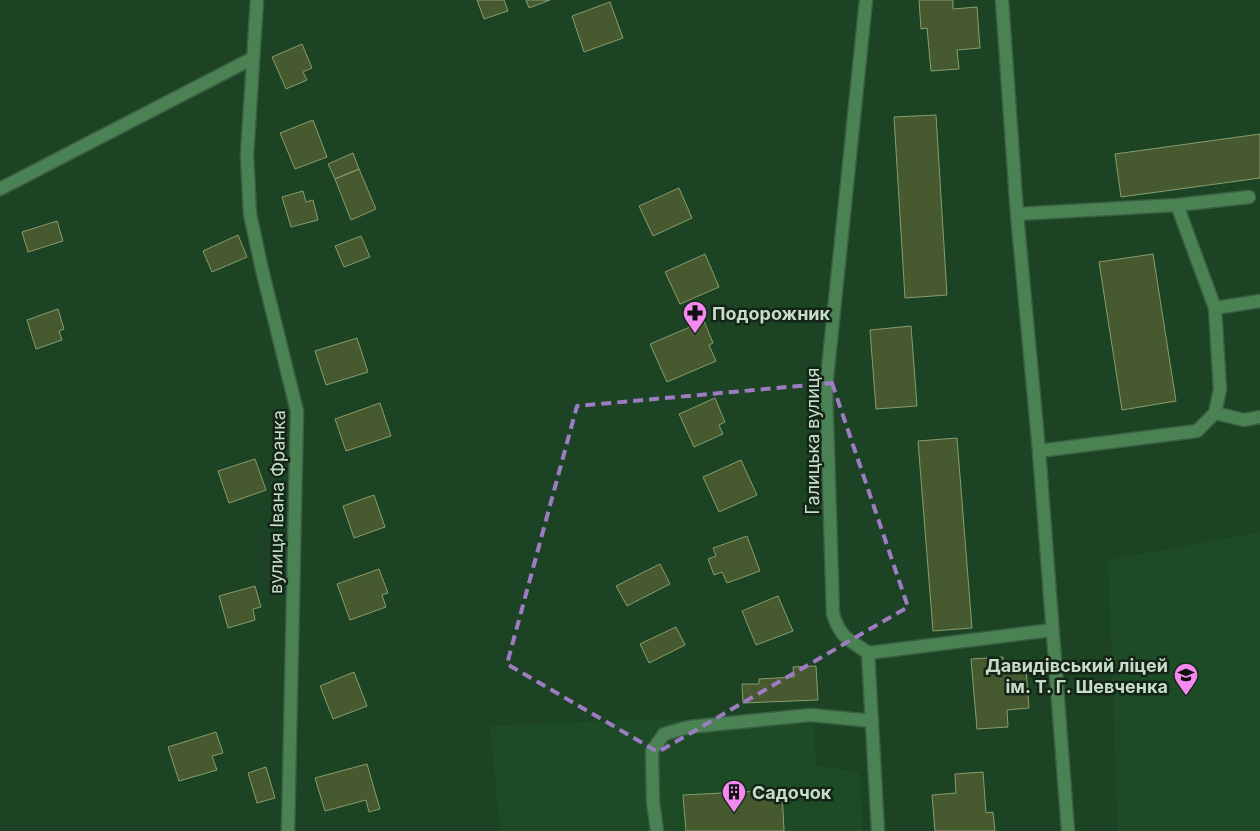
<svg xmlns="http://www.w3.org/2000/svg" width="1260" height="831" viewBox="0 0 1260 831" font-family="Inter,sans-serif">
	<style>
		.built { fill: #1c4b26 }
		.building { fill: #475a2f; stroke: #879d6e }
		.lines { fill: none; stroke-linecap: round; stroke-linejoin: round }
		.minor-casing { stroke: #3b5f42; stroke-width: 15 }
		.minor { stroke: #4b8254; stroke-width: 12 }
		.marked { fill: none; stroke: #9d7cc4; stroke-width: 4; stroke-dasharray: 10 6; stroke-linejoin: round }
		.labels { text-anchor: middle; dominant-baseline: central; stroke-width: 5; stroke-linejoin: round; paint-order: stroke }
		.poi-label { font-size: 18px; font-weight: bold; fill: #c7ddca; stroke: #142517; text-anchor: start }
		.street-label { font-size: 18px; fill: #c7ddca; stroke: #142517 }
	</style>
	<rect width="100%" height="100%" fill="#1c4324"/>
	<path class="built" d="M1260,532V831H1118L1108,560Z
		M654,719L814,724L816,765L859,773L863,831H500L490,726Z"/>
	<path class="building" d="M477,0H504L508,11L484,19Z
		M526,0H550L529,8Z
		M919,0H953V9L977,7L980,48L957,50L959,69L931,71L927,28L921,29Z
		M610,2L623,38L584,52L572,16Z
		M302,44L312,68L303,72L307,80L286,89L272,57Z
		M936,115L947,295L905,298L894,117Z
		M313,120L327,157L295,169L280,133Z
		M1260,134V178L1121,197L1115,154Z
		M353,153L359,169L335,179L328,164Z
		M359,169L376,209L351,220L335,179Z
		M679,188L692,218L653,236L639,206Z
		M303,191L306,202L313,200L318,220L291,227L282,197Z
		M57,221L63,241L28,252L22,232Z
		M238,235L247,257L212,272L203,251Z
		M361,236L370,257L344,267L335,246Z
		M705,254L719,287L680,304L665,272Z
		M1153,254L1176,401L1122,410L1099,262Z
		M58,309L64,329L59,331L62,340L36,349L27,320Z
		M704,321L713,343L709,345L716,361L667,382L650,344Z
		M911,326L917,406L876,409L870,330Z
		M357,338L368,372L326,385L315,351Z
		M715,398L725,422L719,425L723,434L694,447L679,414Z
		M380,403L391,436L346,451L335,419Z
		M957,438L972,628L933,631L918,441Z
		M255,459L266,490L229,503L218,471Z
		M741,460L757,495L719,512L703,477Z
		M374,495L385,527L354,538L343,506Z
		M747,536L760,571L727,583L722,572L714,575L708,559L716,556L713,548Z
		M660,564L670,584L627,606L616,586Z
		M379,569L388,593L382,595L386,607L350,620L337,584Z
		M255,586L261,607L253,609L255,620L228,628L219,596Z
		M778,596L793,631L756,645L742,611Z
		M676,627L685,645L649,663L640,644Z
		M1003,657L1004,670L1026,669L1029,708L1007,710L1008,727L977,729L971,659Z
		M816,666L818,700L743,703L742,684H759V679L794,677L793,667Z
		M354,672L367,706L333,719L320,686Z
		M216,732L223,753L212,756L217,770L179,781L168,747Z
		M367,764L380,809L369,812L366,800L325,811L315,778Z
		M266,767L275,798L257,803L248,773Z
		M983,772L986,813L993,812L995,831H935L932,795L956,793L955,774Z
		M782,790L784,831H686L683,795Z"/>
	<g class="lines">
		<defs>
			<path id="minor" d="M257,0L247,155L250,214L263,274L297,411L288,831
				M866,0L826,388L833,614C841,639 849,639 868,653L1052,630
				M1002,0L1017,214L1039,451L1068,831
				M0,189L253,58
				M1017,214L1177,205L1249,197
				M1215,308L1260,301
				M1215,413L1244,420L1260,417
				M1039,451L1197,431L1215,413L1220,389L1215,308L1177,205
				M868,653L878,831
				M657,831L653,802L652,751L664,734L689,727L811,715L872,721"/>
		</defs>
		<use href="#minor" class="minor-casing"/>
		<use href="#minor" class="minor"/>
	</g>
	<path class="marked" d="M832,383L908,607L658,752L507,664L577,406Z"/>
	<defs>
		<symbol id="pharmacy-pin" viewBox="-11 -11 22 30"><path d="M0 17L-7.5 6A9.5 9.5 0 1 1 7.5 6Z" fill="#f489f0" stroke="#142517"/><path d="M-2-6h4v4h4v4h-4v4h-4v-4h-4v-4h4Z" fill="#111"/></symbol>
		<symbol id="school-pin" viewBox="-11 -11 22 30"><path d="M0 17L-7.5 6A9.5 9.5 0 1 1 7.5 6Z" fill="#f489f0" stroke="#142517"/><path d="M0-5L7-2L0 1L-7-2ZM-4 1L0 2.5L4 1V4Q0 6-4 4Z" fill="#111"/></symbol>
		<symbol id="building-pin" viewBox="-11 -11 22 30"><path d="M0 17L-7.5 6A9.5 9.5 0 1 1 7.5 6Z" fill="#f489f0" stroke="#142517"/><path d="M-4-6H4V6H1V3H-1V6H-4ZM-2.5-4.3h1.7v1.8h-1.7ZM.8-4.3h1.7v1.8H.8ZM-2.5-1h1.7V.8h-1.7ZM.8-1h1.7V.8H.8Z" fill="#111"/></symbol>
	</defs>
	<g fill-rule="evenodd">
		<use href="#pharmacy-pin" x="681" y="299" width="28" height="38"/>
		<use href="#school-pin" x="1172" y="661" width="28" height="38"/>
		<use href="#building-pin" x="720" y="778" width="28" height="38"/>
	</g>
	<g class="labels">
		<g class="poi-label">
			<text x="712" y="313">Подорожник</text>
			<text x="1168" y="665" text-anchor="end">Давидівський ліцей<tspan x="1168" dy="21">ім. Т. Г. Шевченка</tspan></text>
			<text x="752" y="792">Садочок</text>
		</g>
		<g class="street-label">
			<text transform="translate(812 441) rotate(-90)">Галицька вулиця</text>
			<text transform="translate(277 502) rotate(-89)">вулиця Івана Франка</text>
		</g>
	</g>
</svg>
